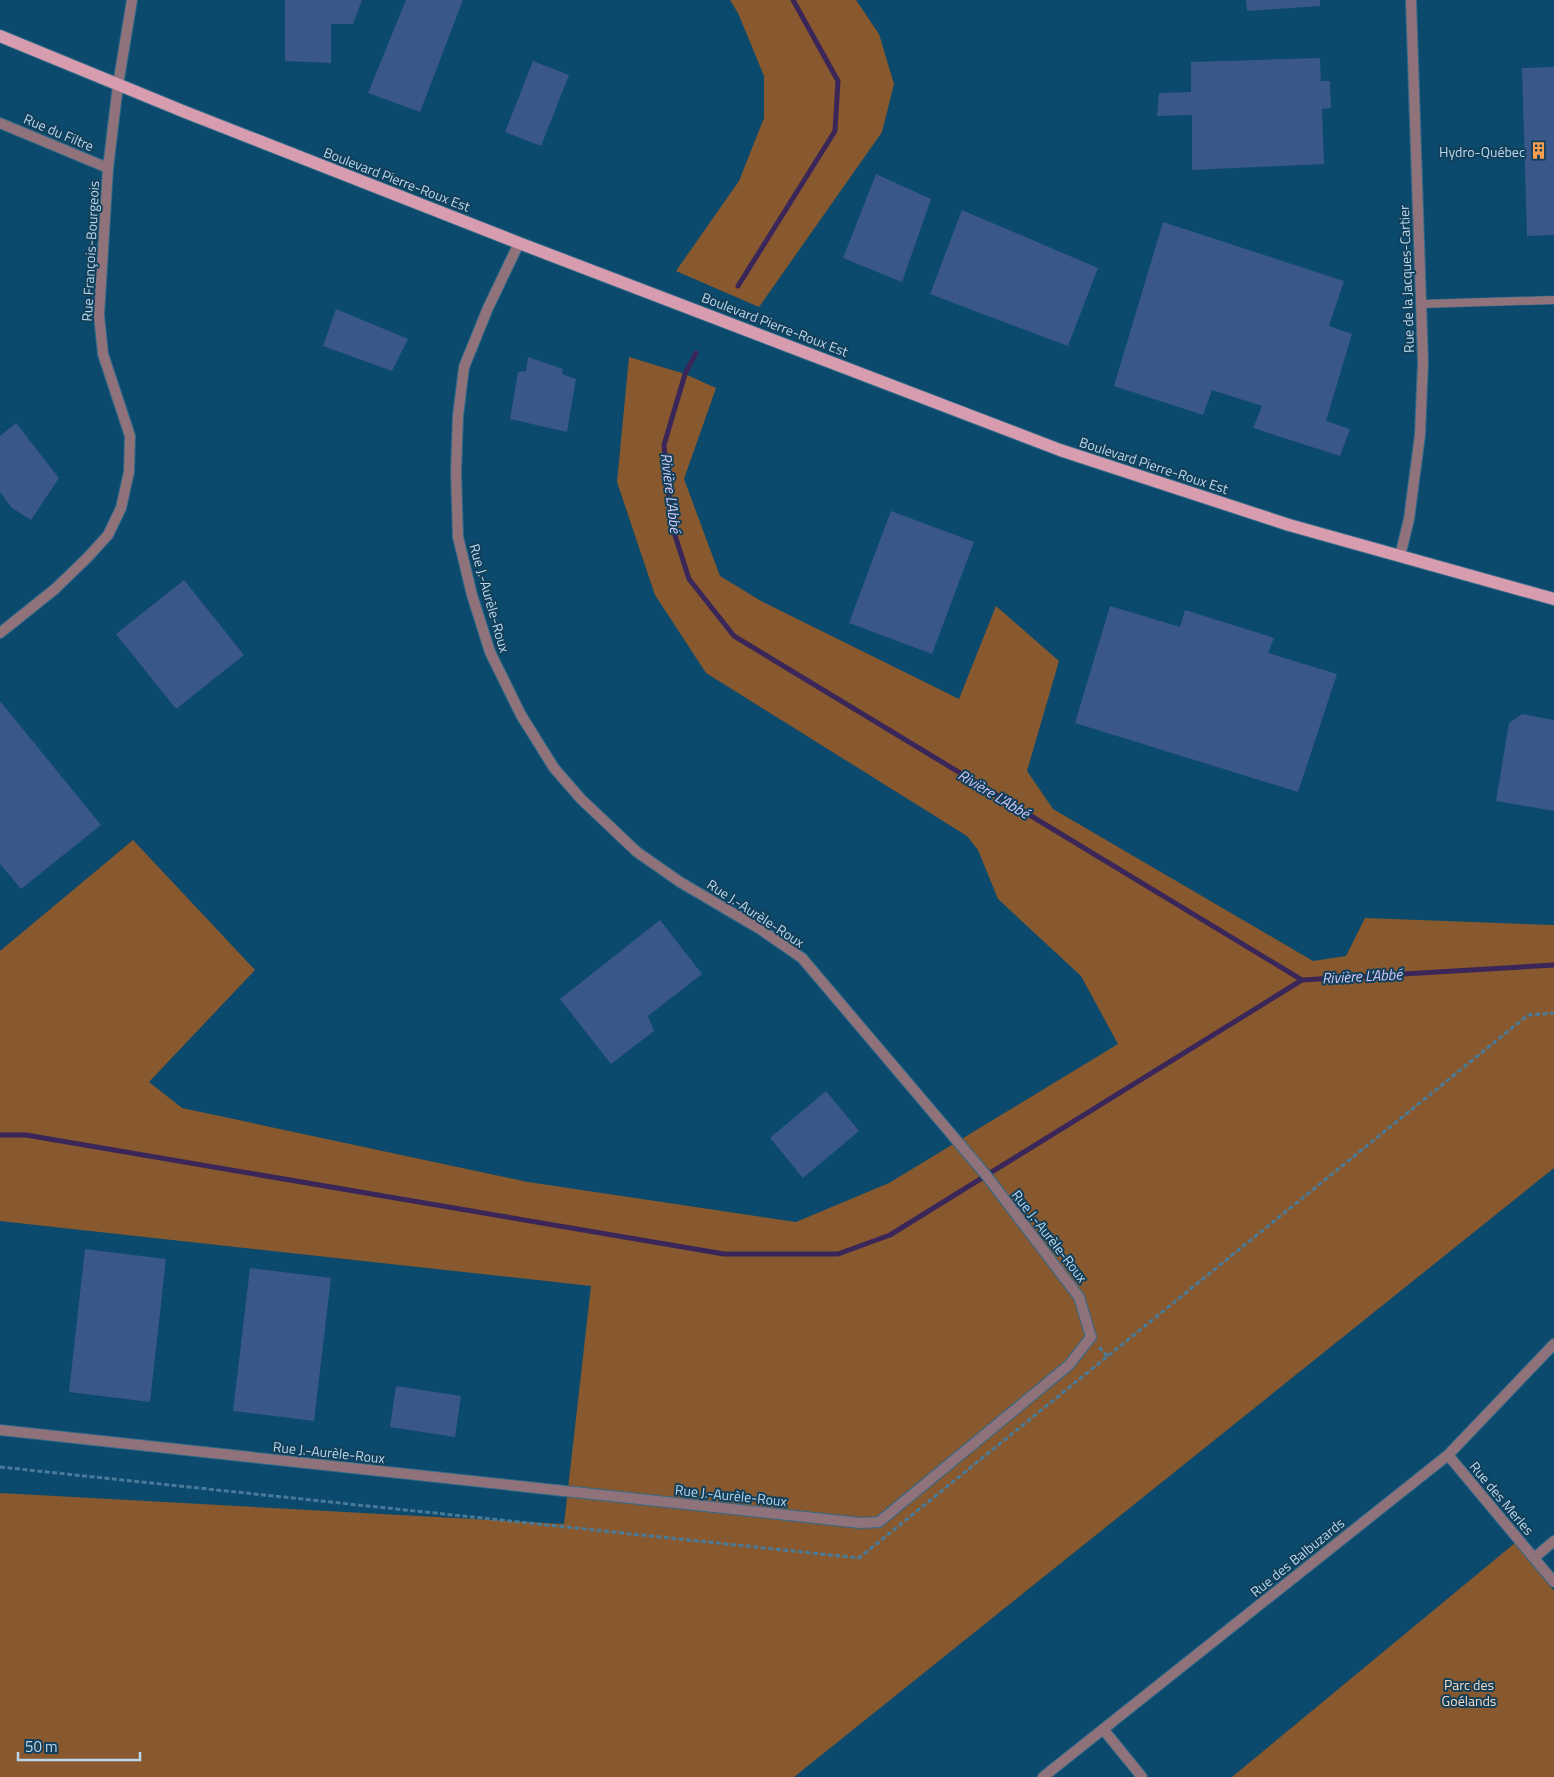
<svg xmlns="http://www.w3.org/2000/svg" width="1554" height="1777" viewBox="0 0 1554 1777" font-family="'Titillium Web',sans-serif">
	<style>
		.green { fill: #88582e }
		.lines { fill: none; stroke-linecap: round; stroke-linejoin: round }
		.stream { stroke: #3a2658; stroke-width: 5 }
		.building { fill: #395788 }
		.service-casing { stroke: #326988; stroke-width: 9 }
		.minor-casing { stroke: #326988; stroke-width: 12 }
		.tertiary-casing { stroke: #326988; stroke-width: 12 }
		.primary-casing { stroke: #326988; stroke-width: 14 }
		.path { stroke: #497b99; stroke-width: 3; stroke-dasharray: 5 2.5; stroke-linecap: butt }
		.service { stroke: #8f727a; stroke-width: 8 }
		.minor { stroke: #8f727a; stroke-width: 10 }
		.tertiary { stroke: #8f727a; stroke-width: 10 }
		.primary { stroke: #d79cad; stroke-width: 12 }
		.labels { text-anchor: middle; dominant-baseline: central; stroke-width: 4; stroke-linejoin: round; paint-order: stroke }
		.street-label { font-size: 14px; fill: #bbd7ec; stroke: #123f59 }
		.poi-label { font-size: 14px; fill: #bbd7ec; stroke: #123f59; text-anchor: end }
		.park-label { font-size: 14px; fill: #f7d8c0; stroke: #123f59 }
		.water-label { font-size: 15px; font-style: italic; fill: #d7c7f9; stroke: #123f59 }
	</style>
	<rect width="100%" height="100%" fill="#0b4a6c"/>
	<path class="green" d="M730,0H856L879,34L894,84L882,132L759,307L676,271L739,181L764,118V76L738,13Z
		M629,357L685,374L716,388L684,479L720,576L761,601L959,699L996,606L1059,661L1027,771L1053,809L1313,961L1346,956L1365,918L1554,925V1168L794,1777H0V1493L564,1524L591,1286L0,1221V951L133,840L255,970L149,1082L182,1108L528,1182L796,1222L889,1183L1118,1044L1081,976L998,899L978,850L967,836L706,673L655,595L617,482Z
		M1515,1543L1554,1591V1777H1232Z"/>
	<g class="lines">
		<path class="stream" d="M738,286L835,131L838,81L793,0
			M696,353L685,374L664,445L672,526L689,579L734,636L1302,980L1554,965
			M0,1135H26L724,1254H838L890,1235L1302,980"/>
	</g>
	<path class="building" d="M285,0H362L353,24H331V63L285,61Z
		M406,0H463L420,112L368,93Z
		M1246,0H1320V6L1247,11Z
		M1320,58L1321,81H1330L1331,108L1322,109L1324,164L1192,170V115L1157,116L1159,93L1191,92V62Z
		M533,61L569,75L541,146L505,132Z
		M1554,67V235L1527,236L1522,68Z
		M876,174L931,199L902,282L843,258Z
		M962,210L1098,268L1068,346L930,294Z
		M1163,222L1344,281L1329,326L1352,334L1326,421L1350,429L1340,456L1253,428L1262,406L1212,390L1203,415L1114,386Z
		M336,309L408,339L392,371L323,346Z
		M528,357L563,369L562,374L576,379L567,432L510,419L518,372L526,371Z
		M16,423L59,478L31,520L12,508L0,492V436Z
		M891,511L974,542L932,654L849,623Z
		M184,580L244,655L176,709L116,634Z
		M1110,606L1180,627L1185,610L1274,638L1268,653L1337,674L1298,792L1075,723Z
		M0,701L101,825L21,889L0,864Z
		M1522,714L1554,720V811L1496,801L1509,723Z
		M660,920L702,974L648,1016L654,1031L611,1064L560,999Z
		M826,1091L859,1131L803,1178L770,1138Z
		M85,1249L166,1259L150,1402L69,1392Z
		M250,1268L331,1278L314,1421L233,1411Z
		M396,1386L461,1396L455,1437L390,1427Z"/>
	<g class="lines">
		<defs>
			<path id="service" d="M1421,304L1554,300"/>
			<path id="minor" d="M0,123L108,168
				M1400,556L1409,519L1420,435L1423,362L1411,0
				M0,633L55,589L88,557L108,535L121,508L129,472L130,436L103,354L99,315L108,168L118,85
				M0,1430L861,1523L879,1522L1069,1365L1091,1337L1079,1297L986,1175L802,958L760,929L680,882L637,852L581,799L554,768L521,715L490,652L472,595L458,537L456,472L458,416L464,367L488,308L519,243
				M1448,1455L1554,1582
				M1534,1558L1554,1541
				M1103,1729L1142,1777
				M1043,1777L1448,1455L1554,1344"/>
			<path id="tertiary" d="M118,85L132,0"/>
			<path id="primary" d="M0,36L185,112L519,243L1060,450L1289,525L1554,599"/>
		</defs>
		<use href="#service" class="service-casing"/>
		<use href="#minor" class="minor-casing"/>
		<use href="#tertiary" class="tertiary-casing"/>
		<use href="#primary" class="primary-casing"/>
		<path class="path" d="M1099,1347L1108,1357
			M0,1467L859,1558L1528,1015L1554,1013"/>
		<use href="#service" class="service"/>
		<use href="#minor" class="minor"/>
		<use href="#tertiary" class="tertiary"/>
		<use href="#primary" class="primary"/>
	</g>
	<defs>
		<symbol id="building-bare" viewBox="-9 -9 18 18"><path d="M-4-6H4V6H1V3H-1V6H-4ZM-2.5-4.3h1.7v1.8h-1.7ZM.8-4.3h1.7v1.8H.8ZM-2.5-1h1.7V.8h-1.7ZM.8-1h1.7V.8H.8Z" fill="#fa9f4f" stroke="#123f59" stroke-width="2.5" paint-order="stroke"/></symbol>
	</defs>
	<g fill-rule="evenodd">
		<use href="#building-bare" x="1526" y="138" width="25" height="25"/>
	</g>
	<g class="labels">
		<g class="street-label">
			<text transform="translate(59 132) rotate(23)">Rue du Filtre</text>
			<text transform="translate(397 179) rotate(21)">Boulevard Pierre-Roux Est</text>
			<text transform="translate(90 251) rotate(-87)">Rue François-Bourgeois</text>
			<text transform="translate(1406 279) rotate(-92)">Rue de la Jacques-Cartier</text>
			<text transform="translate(775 324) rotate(21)">Boulevard Pierre-Roux Est</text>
			<text transform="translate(1154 465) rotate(18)">Boulevard Pierre-Roux Est</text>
			<text transform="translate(490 598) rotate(74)">Rue J.-Aurèle-Roux</text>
			<text transform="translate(756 913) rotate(33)">Rue J.-Aurèle-Roux</text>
			<text transform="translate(1050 1236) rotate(52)">Rue J.-Aurèle-Roux</text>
			<text transform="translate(329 1452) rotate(6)">Rue J.-Aurèle-Roux</text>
			<text transform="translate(731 1495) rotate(6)">Rue J.-Aurèle-Roux</text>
			<text transform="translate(1502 1498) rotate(50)">Rue des Merles</text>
			<text transform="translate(1297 1557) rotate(-39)">Rue des Balbuzards</text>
		</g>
		<g class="poi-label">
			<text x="1525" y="151">Hydro-Québec</text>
		</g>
		<g class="park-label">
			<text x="1469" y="1684">Parc des<tspan x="1469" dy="16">Goélands</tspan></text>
		</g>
		<g class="water-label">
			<text transform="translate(671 493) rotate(83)">Rivière L'Abbé</text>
			<text transform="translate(994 794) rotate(31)">Rivière L'Abbé</text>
			<text transform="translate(1362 976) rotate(-3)">Rivière L'Abbé</text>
		</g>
	</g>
	<path d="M18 1752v8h122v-8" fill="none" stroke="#bbd7ec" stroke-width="2.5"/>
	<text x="25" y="1752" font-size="15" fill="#bbd7ec" stroke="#123f59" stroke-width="4" paint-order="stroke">50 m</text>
</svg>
